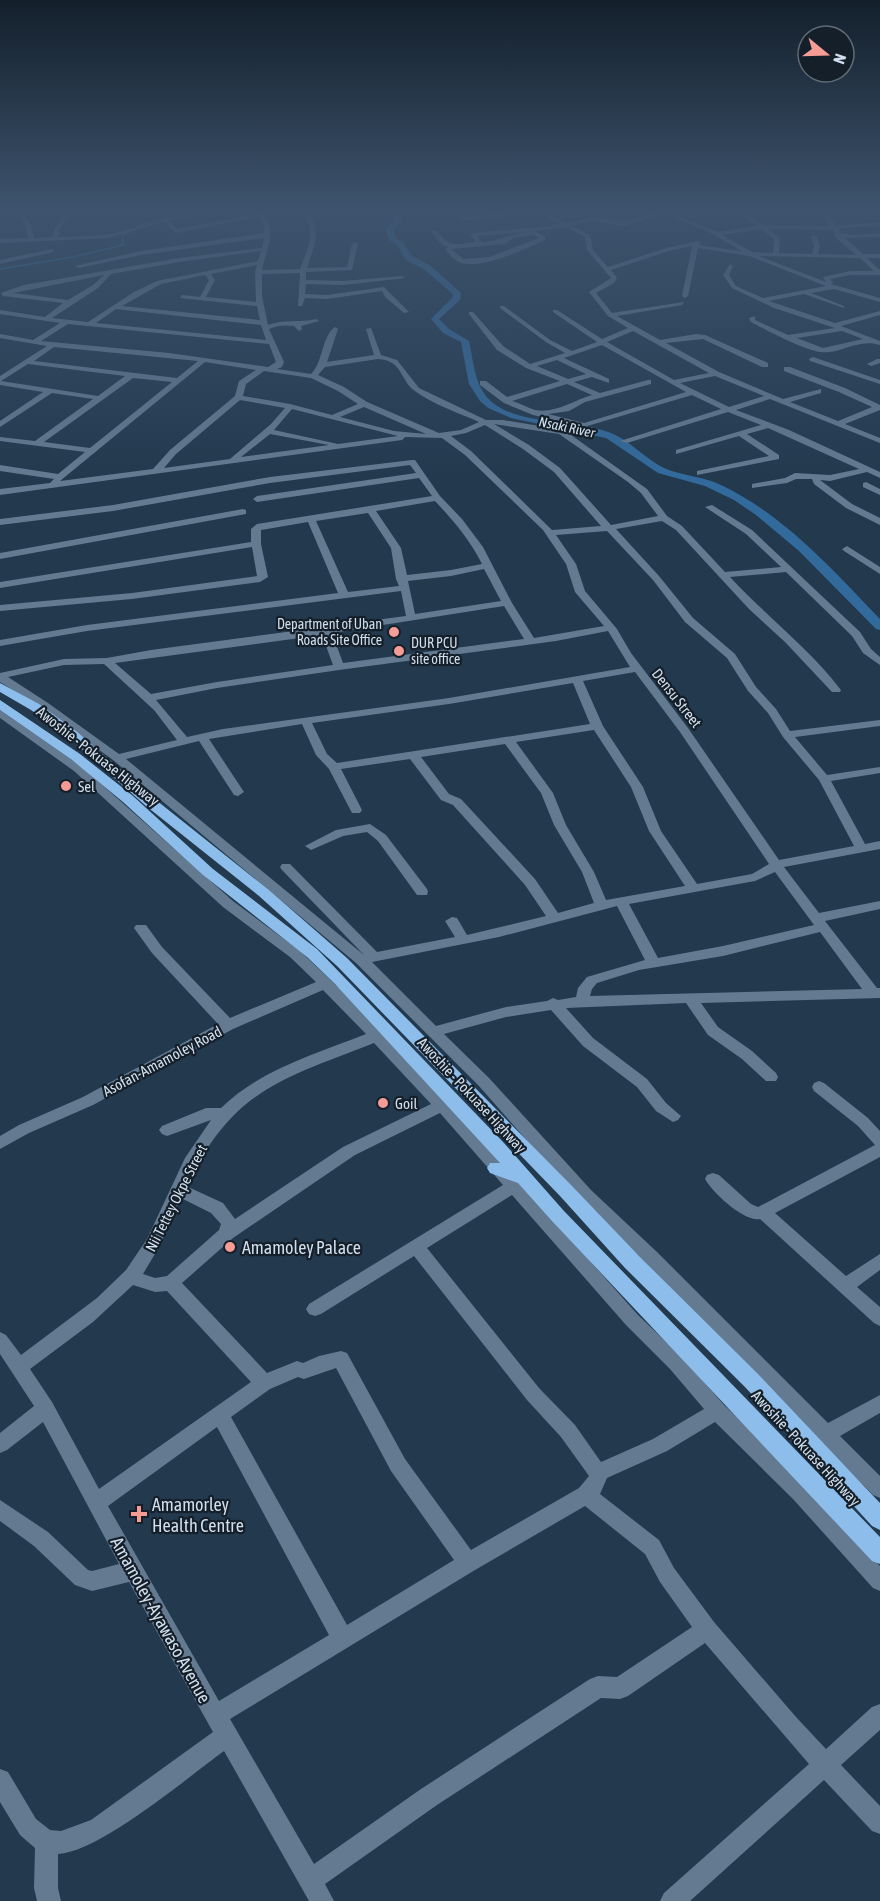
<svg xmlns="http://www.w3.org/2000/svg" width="880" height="1901" viewBox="0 0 880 1901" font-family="'Asap Condensed',sans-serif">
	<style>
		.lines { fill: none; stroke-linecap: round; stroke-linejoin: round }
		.stream { stroke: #336a9c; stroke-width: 1.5 }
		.river { fill: #336a9c; fill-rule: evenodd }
		.minor { fill: #637a91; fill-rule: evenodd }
		.major { fill: #8dbdeb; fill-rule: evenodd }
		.poi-dot { fill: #f59c95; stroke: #151f29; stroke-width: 2 }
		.labels { text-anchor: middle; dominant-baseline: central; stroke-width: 4.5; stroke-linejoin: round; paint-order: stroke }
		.far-water-label { font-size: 14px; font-style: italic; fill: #d1e0ef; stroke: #151f29 }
		.far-poi-label { font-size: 14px; fill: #d1dfed; stroke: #151f29; text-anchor: end }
		.street-label { font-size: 15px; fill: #d1dfed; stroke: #151f29 }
		.poi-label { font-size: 15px; fill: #d1dfed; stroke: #151f29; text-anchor: start }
		.near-poi-label { font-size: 18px; fill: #d1dfed; stroke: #151f29; text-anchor: start }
		.near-street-label { font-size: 18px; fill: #d1dfed; stroke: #151f29 }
	</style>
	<rect width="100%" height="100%" fill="#22394e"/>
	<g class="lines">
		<path class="stream" d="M0,269L73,257L123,245V235L143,224L167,217L168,211"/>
		<path class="river" d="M395,211H401L402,222L393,229L396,239L403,242L412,256L431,266L461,293L460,300L439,319L449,329L469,341C474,363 474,387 493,403C523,426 576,419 611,433C631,441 645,459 664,468C682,476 703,476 721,485C784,515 832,569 880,619V630L876,629L799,551L756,515L734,500L705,486L658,473L606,438L511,418L488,408L480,401L469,384L461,342L443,333L431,319L453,297V294L425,270L406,260L397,245L389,240L385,228L394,221Z"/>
		<path class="minor" d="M21,211H27L24,215L31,225L34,238L52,237L55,228L67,211H73L61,228L58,237C75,236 93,237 110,234C146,226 181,211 219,211L169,221L177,229L272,211H284L264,216C278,231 265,253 262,270L300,269C308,246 318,233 301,211H307C323,231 314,246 307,268L347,267L352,244L355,242L358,244L352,270L306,272V280L343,281L402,276L405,278L343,285L306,284L305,294L327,295L384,287L409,312L404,313L385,297L382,291L327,299L305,298L302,306H298L300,273L262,274V296L268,325C284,319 300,323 316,319L319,321L301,326L302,329L299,331L294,326C285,325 277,325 269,329L284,362L282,367L277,369L311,374C324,361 321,337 335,327L338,329L327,362L374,355L366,329L371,328L381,355L397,360L419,388L486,420H503L564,430L647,489L667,516L682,526L725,572L781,567L746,534L705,507L712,505L752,530L860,632L871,649L880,657V665L863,653L852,636L786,572L730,577C766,616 809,648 841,690L840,692H832L785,642L749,609L676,530L662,521L616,529L659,576L693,618L735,654L756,687L776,709L790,731L880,720V726L795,737L827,775L880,767V773L831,781L865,844L880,841V849L784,867L819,913L880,901V909L825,921L877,988H880V998L701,1003L718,1027L752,1051L776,1073L778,1077L776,1081H766L742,1059L708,1035L686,1003L566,1008L593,1038L647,1079L666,1103L681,1116L678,1120L673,1122L656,1111L637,1087L583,1046L551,1010L506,1017L444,1034L489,1078L591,1190L657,1252L828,1423L880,1395V1413L840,1436L880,1476V1498L873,1495L645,1262L579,1200L479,1086L356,963L113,760L40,707L0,682V673L64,659L107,658L151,650L406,616L401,591L87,631L0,646V640L87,625L338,593L308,522L261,530V544L268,577L260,582L132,599L0,611V605L132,593L257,576L252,547L0,588V582L251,542V529L257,524L432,496L419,478L257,502L253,499L257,496L416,473L410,465L270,483L113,511L0,525V519L113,505L270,477L412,460H415L440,496L462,519L483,547L512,603L534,638L604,626L575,592L566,564L543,530L465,455L442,438L405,437L402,440L0,495V489L50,483L54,479L0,471V465L58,474L85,452L0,441V437L35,441L93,399L52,393L0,427V421L43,392L0,385V376L47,346L0,338V334L33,340L60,323L0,314V310L45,317L63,303L3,296L1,293L24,285L179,258L262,248L264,238L141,255L78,268L75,266L141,251L264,233V226L259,217L176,233L164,222L108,238L0,243V239L28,238L25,225L18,215ZM261,251L258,261L157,281L134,292L88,322L52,318L98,288L111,274L179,262ZM257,265L255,272L256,302L206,297L215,280L211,274ZM104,275L93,285L68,300L13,293ZM205,275L209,280L200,297L182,295L180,298L257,306L260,320L122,306L161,284ZM116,309L261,325L266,340L96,323ZM68,324L269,344L276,362L268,367L169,353L41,341ZM54,347L198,361L177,378L34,361ZM378,359C403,360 400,381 415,391C432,404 459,413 479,422L461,430L439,433L367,402L344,387L318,375L325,367ZM205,362L256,370L239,381L235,396L170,450L153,469L60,481ZM28,364L125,376L98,396L1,381ZM264,371L311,378L338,391L358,404L332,415L290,404L243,396L246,384ZM133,378L172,382L90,448L44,442ZM240,400L285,408L271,424L230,459L164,468L176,454ZM364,407L426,434L394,431L340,417ZM292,409L398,436L338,444L274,430ZM494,424L559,434L628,482L641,493L658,516L611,525L560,468L529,445ZM485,425L523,449L554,472L601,526L552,530L471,451L451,436L466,433ZM270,434L329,445L241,457ZM435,501C453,520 470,540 482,564L451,570L407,575L401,548L376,511ZM368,513L391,548L396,579L399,586L348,592L316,521ZM607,531L653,580L685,622L727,658L748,691L768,713L783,737L819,780L854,846L779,860L688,728L631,653L617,629L585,591L576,564L556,535ZM484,569L501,601L415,614L408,581L451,576ZM504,606L524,639L343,663L332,633ZM608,631L630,667L449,698L223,729L187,737L156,700L217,688L339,670L556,641ZM322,635L333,665L217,682L151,694L115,663ZM104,664L154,710L177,740L119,754L48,703L8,677L64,665ZM635,672L680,732L769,864L752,874L697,884L661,831L643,787L603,726L583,681ZM573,683L590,724L337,763L327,754L312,723L449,704ZM302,724L316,755L329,769L352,813H360L362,810L341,769L410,759L441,800L453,805L525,885L546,916L467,935L457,918L452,917L445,921L455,937L377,952L290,864H282L280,867L282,870L364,955L126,759L199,741L234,795L238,796L244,792L209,739ZM594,730L631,787L649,831L685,886L606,900L594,872L566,825L553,793L516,742ZM505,744L541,793L554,825L582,872L594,903L558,913L535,879L461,799L449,794L421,757ZM775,872L814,925L723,946L658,958L629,904L755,881ZM617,906L645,960L587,977L578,988L576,997L558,1000L553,998L547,1001L506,1007L436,1026L372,962L499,937ZM820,932L862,989L590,996L592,989L597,983L639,970L723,956Z
			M89,211H97L94,213Z
			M510,211H522L493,218L463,220L460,218Z
			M536,211H543L567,223L591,217L627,221L659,211H672L670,212L717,232L757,226L736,211H743L763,225L830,226L820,211H826L836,226L880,222V226L843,228L840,229L839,233L856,235L880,233V237L845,238L863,254H880V258H867L880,270V275H850L830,279L833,282L831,284L880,298V302L834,289L811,293L844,306V308L804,294L769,301L835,323L880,311V315L841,326L880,341V345C857,338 840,355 820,352C802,349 768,331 751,322L749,318L755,316V320L788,335L835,328L774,308L732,288L723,275L730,264L733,266L729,275L736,286L763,298L826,286L749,256L698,248L688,296L685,298L682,296L692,246L669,251L611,270L617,278L614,283L596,293L612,313L684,302L682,305L617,316L660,340L696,334L705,335L768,363V367H762L703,339L666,343L719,372L783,399L821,389V393L790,402L838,421L872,407L839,392L784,371V367H790L845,388L880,405V410L845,424L880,438V443L770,399L736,410L789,430L880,472V478L867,472L830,481L820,480L852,504L880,518V525L846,508L814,484L812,479H796L787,483L752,488V484L785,478L795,473L830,475L859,469L768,428L747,434L779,455V459L697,475V471L769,456L739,436L676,454V450L761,425L728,412L627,443L620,441L721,409L692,395L584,427L533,415L504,403L480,385V381H486L507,397L560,381L526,368L497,350L469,314V312H473L503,346L530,364L565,353L546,342L500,308V306H504L550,340L572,351L597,342L553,312V310H557L602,339L628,328L608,316L589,292L611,278L587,250L585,237L566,227L536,231L545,237V240C525,249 480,271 459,262C453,259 449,254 445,249L448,247L442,245L431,231L436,230C451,249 454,244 476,242L470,235L473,233L561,225ZM665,214L703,229L742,251L704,246L699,244L701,243L698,241L666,248L608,267L593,250L590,235L572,226L591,221L623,226ZM761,229L774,239L773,253L752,252L722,235ZM768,229L834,230L835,237L856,255L818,254L820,246L817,237L814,235L811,237L814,246L812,254L779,253L780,238ZM528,232C510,234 501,240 482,242L477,236ZM533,235L539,238L489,257L463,259L452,249L504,244L514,238ZM759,256L860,258L874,271H850L823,277L826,282ZM633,331L709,373L674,380L607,342ZM842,331L863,339L823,348L797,338ZM602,345L686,392L584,423L548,414L569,411L585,402L651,384V380H648L600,393L574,382L592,377L609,383V379L564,358ZM557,360L586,374L568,379L537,366ZM715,376L764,396L729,407L680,383ZM567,384L592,395C574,400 555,414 535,410C528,408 520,403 512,401Z
			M52,249L54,252L0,264V260Z
			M813,357L880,380V384L810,361L809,359Z
			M877,359H880V363L871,366L867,364Z
			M866,482L880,489V495L863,487V483Z
			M243,509L246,510V514L0,559V553Z
			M847,546L880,567V574L844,551L842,549Z
			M0,710L82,767L233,901L300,951L361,1009L415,1070L447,1101L638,1315L682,1357L724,1405L807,1485L880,1566V1591L873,1588L793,1499L715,1422L667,1451L607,1478L600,1494L659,1540L674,1568L714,1622L796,1717L826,1749L872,1707L880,1704V1730L841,1765L880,1806V1834L872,1831L824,1780L690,1901H660L664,1893L809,1764L705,1643L628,1696L620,1699L601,1698L437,1805L325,1884L334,1901H309L224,1751C188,1777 100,1852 58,1854V1888L61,1901H37L34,1888L35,1848L20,1835L0,1802V1769L8,1772L36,1819L50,1830L61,1831L91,1820L213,1732L129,1582L92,1591L75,1585L34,1546L0,1521V1500L48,1532L88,1570L92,1571L119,1564L43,1422L7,1450L0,1453V1433L34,1406L0,1354V1332L6,1335L21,1355L97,1298L126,1270L147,1239L185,1158L211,1120L167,1136L162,1134L159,1130L162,1126L206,1108H221C261,1069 316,1054 366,1034L323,990L233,1029L93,1105L29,1133L0,1149V1136L19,1125L83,1097L218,1024L152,953L134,928L136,925H146L162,947L230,1018L316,982L290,957L223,907L74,771L0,718ZM374,1043L431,1104L343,1147L235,1219L223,1203L186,1186C234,1089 280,1080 374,1043ZM440,1113L503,1185L309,1304L306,1309L309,1314L315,1316L321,1314L414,1256L527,1400L561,1437L589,1476L579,1488L471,1550L405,1459L347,1353L341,1351L319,1356L303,1363L297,1361L267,1373L182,1283L233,1238L355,1155ZM512,1195L626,1325L670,1369L704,1409L653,1439L601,1462L575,1425L539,1388L427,1248ZM181,1198L211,1213L221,1224L219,1230L167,1276L155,1278L143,1274L159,1247ZM133,1285L155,1292L167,1291L251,1382L99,1489L52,1402L30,1369L93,1322ZM336,1368L391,1471L454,1560L347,1625L231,1417L270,1389L298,1377L304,1379ZM217,1427L329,1635L219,1701L108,1506ZM585,1506L645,1554L660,1582L692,1627L617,1677L598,1676L590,1679L421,1789L314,1864L230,1719L475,1570Z
			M370,824L386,835L427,889L428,892L427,895H417L378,841L367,832L343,836L311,850L305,846L336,830Z
			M819,1081L824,1083L868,1118L880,1131V1157L775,1213L846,1276L880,1254V1270L857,1287L880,1307V1326L874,1323L760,1219C744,1222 713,1193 705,1179L707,1175L713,1173L719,1175L751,1204L758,1207L875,1145L858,1126L814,1091L812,1087L814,1083Z"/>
		<path class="major" d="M0,683L39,704L76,731L156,800L269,890L347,958L572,1186L639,1256L759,1375L880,1503V1530L872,1526L745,1387L625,1268L560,1196L337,966L259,896L146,806L68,737L31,710L0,692Z
			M0,700L80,754L133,796L213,869L317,949L504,1143L564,1211L880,1537V1564L872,1561L552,1221L518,1183L490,1173L487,1168L490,1163H500L335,984L307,957L203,875L123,802L72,760L0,710Z"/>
	</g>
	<linearGradient id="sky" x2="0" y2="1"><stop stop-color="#131f2b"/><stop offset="0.44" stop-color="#3e546e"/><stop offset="1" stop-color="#3e546e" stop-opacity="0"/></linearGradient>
	<rect width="880" height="477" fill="url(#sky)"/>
	<g class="poi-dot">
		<circle cx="394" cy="632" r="6"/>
		<circle cx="399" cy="651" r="6"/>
		<circle cx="66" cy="786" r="6"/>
		<circle cx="383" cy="1103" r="6"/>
		<circle cx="230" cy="1247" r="6"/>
		<path d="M136 1505h6v6h6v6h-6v6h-6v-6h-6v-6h6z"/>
	</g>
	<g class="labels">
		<g class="far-water-label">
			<text transform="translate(567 427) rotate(12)">Nsaki River</text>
		</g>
		<g class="far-poi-label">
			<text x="382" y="624">Department of Uban<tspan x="382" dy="16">Roads Site Office</tspan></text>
			<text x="411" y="643" text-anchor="start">DUR PCU<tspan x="411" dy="16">site office</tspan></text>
		</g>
		<g class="street-label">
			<text transform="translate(677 698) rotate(52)">Densu Street</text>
			<text transform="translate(98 756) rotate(38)">Awoshie - Pokuase Highway</text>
			<text transform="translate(162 1061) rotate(-28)">Asofan-Amamoley Road</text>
			<text transform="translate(472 1095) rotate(47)">Awoshie - Pokuase Highway</text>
			<text transform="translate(176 1198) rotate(-63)">Nii Tettey Okpe Street</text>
			<text transform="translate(806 1448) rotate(47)">Awoshie - Pokuase Highway</text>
		</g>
		<g class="poi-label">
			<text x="78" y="786">Sel</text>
			<text x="395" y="1103">Goil</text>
		</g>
		<g class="near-poi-label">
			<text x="242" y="1247">Amamoley Palace</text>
			<text x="152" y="1504">Amamorley<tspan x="152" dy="21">Health Centre</tspan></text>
		</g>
		<g class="near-street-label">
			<text transform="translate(161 1620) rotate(61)">Amamoley-Ayawaso Avenue</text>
		</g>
	</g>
	<g transform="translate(826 54) rotate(109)"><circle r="28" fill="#151f29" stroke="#606c77" stroke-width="1.5"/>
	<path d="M0-4.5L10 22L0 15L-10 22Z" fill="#f59c95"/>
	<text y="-9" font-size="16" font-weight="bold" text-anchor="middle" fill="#d1dfed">N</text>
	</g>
</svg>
